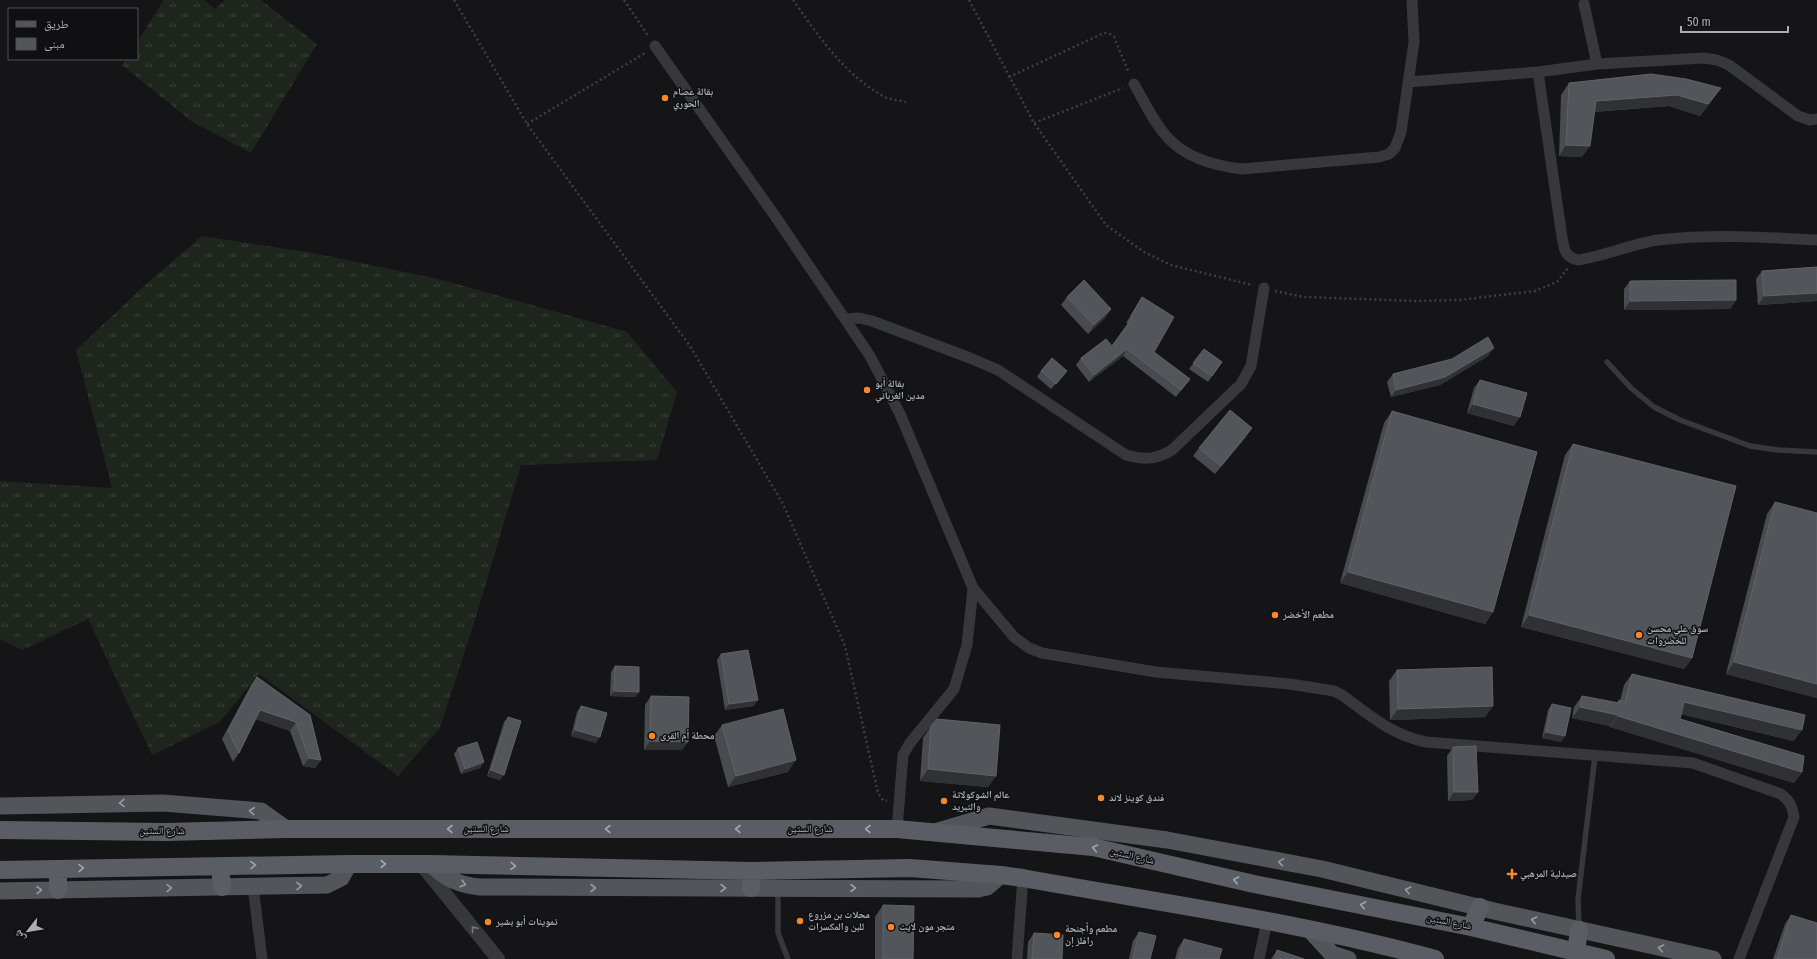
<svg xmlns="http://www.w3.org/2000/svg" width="1817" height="959" viewBox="0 0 1817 959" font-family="'Fira Sans Condensed','Noto Naskh Arabic',sans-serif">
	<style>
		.grass { fill: url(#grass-tufts) }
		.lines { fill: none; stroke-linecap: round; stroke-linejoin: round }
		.path { stroke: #3c3f43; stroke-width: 2.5; stroke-dasharray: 2 3; stroke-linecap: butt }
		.service { stroke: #36383c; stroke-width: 5.5 }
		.minor { stroke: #36383c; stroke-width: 11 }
		.tertiary { stroke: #36383c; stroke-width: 14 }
		.primary { stroke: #52565b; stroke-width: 17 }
		.trunk { stroke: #5a5e64; stroke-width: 18 }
		.wall { fill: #484b4f }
		.shaded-wall { fill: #2f3134 }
		.building { fill: #52555a; stroke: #5f6369 }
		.oneway { stroke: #959da5 }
		.oneway2 { stroke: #9ea7af }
		.oneway3 { stroke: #747980 }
		.poi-dot { fill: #f7872d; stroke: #101012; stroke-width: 1.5 }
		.labels { text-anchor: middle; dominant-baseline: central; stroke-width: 3; stroke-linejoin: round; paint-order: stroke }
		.poi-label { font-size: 10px; font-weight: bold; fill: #a6afb7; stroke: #101012; text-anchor: start }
		.street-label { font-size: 10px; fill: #a6afb7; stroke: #101012 }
	</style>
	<defs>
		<pattern id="grass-tufts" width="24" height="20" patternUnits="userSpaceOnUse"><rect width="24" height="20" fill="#1d251d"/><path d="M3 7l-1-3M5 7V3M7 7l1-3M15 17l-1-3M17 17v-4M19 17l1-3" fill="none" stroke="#3b423c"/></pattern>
	</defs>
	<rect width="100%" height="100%" fill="#151517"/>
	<path class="grass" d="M164,0H204L215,9L225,0H261L317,44L251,153L191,121L122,65L126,59H137V42Z
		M202,236L313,253L443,280L627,332L677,392L657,460L521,465L475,620L440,728L398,776L259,674L220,722L152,755L88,619L22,650L0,639V481L112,488L76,350L144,286Z"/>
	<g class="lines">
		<path class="path" d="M454,0L527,124L690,346L783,504L845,646L878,793L882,799L887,801
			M624,0L649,37
			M793,0C818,35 845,76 885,97C891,100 899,100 906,102
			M969,0L1034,123L1106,225L1144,252L1171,265L1252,285
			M1009,77L1104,33L1110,34L1114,37L1129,73
			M1034,123L1123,88
			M527,124L645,53
			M1275,291L1304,297L1416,301L1459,300L1535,291L1557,282L1568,268"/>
		<path class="service" d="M1607,362L1631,388L1654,407L1680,420L1750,446L1778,450L1817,452
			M778,890V933L788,959
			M1579,928L1578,899L1595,756"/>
		<path class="minor" d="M1584,4L1597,64
			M655,46L775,216L870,356L900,414L973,588L1014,637L1029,648L1042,653L1156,672L1290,684L1334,691L1342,695C1369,715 1392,735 1426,742L1693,763L1781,794C1790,801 1792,806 1794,817L1739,959
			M1538,72L1562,237C1564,249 1565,257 1578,260C1605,256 1631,244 1658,240C1711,234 1764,237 1817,240
			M1408,82L1538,72L1597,64L1704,58L1717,60L1729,65L1798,116L1810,120L1817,119
			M1134,84C1144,101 1155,125 1169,139C1188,159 1216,166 1242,169L1379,157L1389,154L1395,148L1401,132L1414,42L1412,0
			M845,319L859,318L872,321L970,358L998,370L1126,455C1144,460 1156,460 1172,450L1241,384L1251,366L1264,288
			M897,829L903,755L910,743L954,689L967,645L973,588
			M253,886L262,959
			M1017,959L1023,878
			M1259,959L1267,921"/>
		<path class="tertiary" d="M421,864L498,959"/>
		<path class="primary" d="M0,806L163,803L261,811L286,829
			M935,832L989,816L1167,840L1322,869L1494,911L1713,959
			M431,864C445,879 460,885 480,887L978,889L987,887L1001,875
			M0,891L327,885L341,878L349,864
			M1310,930L1332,954L1348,959"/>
		<path class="trunk" d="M0,830L165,832L286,829H897L1093,847L1254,884L1471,927L1606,959
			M220,866L222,887
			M0,870L349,864H431L752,871L910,868L1001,875L1023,878C1161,903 1300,922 1435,959
			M751,888L752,871
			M58,890V869
			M1471,927L1480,907
			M1576,952L1579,930"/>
	</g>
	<path class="wall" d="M1569,83L1713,99L1700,116L1669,106L1594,112L1582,157L1559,156L1561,95Z
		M1817,267V301L1758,305L1756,279L1762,271Z
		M1630,281L1736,300L1730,309L1624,310V289Z
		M1067,297L1111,309L1105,318L1088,334L1061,305Z
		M1142,297L1154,352L1190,379L1176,397L1123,356L1089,382L1076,365L1081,358L1112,346L1128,324L1126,323Z
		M1204,349L1222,362L1208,382L1189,369Z
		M1488,356L1440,385L1391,397L1387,382L1393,374Z
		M1041,371L1063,376L1051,389L1037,377Z
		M1480,380L1514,426L1467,413L1474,388Z
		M1392,411L1493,612L1485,624L1340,583L1384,423Z
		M1246,437L1215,474L1193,456L1199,448Z
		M1573,444L1692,658L1684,669L1521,627L1565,455Z
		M1775,502L1817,698L1726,674L1767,514Z
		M721,654L754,706L725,710L717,660Z
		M615,666L639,692L635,697L610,696L611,672Z
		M1397,670L1493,706L1485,717L1390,720L1389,681Z
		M1632,674L1794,741L1681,714L1680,719L1802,772L1794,783L1610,727V726L1572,718L1574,707L1582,696L1617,703L1619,700L1620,701L1624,685Z
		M257,677L310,715L321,760L315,768L303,766L290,731L256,719L239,753L233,762L222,739L251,685Z
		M651,696L682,750H644L645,705Z
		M1552,704L1561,742L1542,738L1548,710Z
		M581,706L596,743L571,736L577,712Z
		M508,717L500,780L487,776L504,722Z
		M722,725L788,772L728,787L714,736Z
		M931,726L996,776L988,787L920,781L923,738Z
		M1453,747L1478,792L1472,800L1448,801L1447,756Z
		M458,748L484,762L480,768L461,774L454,754Z
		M883,905L913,959H875V917Z
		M1791,915L1817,959H1773L1785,924Z
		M1139,932L1150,959H1129L1133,941Z
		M1034,933L1062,959H1027L1028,942Z
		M1184,939L1219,959H1175L1178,948Z
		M1277,950L1304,959H1271Z"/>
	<path class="shaded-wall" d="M1721,88L1713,99L1700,116L1669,106L1588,112L1596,101Z
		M1566,145L1590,146L1582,157L1559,156Z
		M1817,293V301L1758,305L1764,296Z
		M1736,300L1730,309L1624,310L1630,301Z
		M1111,309L1105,318L1088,334L1094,325Z
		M1494,348L1488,356L1440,385L1391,397L1396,390Z
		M1127,349L1123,356L1089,382L1094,375Z
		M1473,404L1520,417L1514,426L1467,413Z
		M1252,428L1246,437L1215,474L1221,466Z
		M1348,572L1493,612L1485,624L1340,583Z
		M1529,615L1692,658L1684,669L1521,627Z
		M1734,662L1817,684V698L1726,674Z
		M614,691L639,692L635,697L610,696Z
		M758,700L754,706L725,710L729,704Z
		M1684,702L1802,730L1794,741L1676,713Z
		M1493,706L1485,717L1390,720L1398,709Z
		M1580,707L1618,715L1610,726L1572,718Z
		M260,710L296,722L290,731L254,719Z
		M1618,716L1802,772L1794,783L1610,727Z
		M575,730L600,737L596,743L571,736Z
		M1546,732L1565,736L1561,742L1542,738Z
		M650,741L688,742L682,750H644Z
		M309,758L321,760L315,768L303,766Z
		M796,760L788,772L728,787L736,776Z
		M484,762L480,768L461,774L465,769Z
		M928,769L996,776L988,787L920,781Z
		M491,770L504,775L500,780L487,776Z
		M1454,792H1478L1472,800L1448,801Z"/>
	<path class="building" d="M1651,74L1686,79L1721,88L1708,104L1677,95L1596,101L1590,146L1566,145L1569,83Z
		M1817,267V293L1764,296L1762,271Z
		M1084,280L1111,309L1094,325L1067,297Z
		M1736,280V300L1630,301V281Z
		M1142,297L1174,317L1154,352L1190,379L1181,390L1127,349L1094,375L1081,358L1106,339L1112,346L1133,317L1131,316Z
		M1488,337L1494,348L1445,377L1396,390L1393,374L1452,359Z
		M1204,349L1222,362L1212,376L1193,363Z
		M1052,358L1067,371L1056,384L1041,371Z
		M1480,380L1527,393L1520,417L1473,404Z
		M1230,410L1252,428L1221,466L1199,448Z
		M1392,411L1537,452L1493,612L1348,572Z
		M1573,444L1736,486L1692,658L1529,615Z
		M1775,502L1817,513V684L1734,662Z
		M748,650L758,700L729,704L721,654Z
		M615,666L639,667V692L614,691Z
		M1492,667L1493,706L1398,709L1397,670Z
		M1632,674L1805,715L1802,730L1684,702L1680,719L1804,756L1802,772L1618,716V715L1580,707L1582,696L1619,703V700L1625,702Z
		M257,677L310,715L321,760L309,758L296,722L260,710L239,753L228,731Z
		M651,696L689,697L688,742L650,741Z
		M1552,704L1571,708L1565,736L1546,732Z
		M581,706L607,713L600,737L575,730Z
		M783,709L796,760L736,776L722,725Z
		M508,717L521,721L504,775L491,770Z
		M937,719L1000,725L996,776L928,769L931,726Z
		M477,742L484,762L465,769L458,748Z
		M1476,746L1478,792H1454L1453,747Z
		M883,905L914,906L913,959H883Z
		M1791,915L1817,923V959H1777Z
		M1139,932L1156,936L1150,959H1133Z
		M1034,933L1063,935L1062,959H1032Z
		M1184,939L1222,949L1219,959H1179Z
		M1277,950L1304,959H1275Z"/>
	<defs><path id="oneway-chevron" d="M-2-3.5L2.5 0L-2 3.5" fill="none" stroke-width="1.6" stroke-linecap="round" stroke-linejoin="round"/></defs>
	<g class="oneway">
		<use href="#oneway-chevron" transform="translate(122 803) rotate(179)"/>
		<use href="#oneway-chevron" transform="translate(252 811) rotate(-175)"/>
		<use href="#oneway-chevron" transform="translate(1281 862) rotate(-171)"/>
		<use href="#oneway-chevron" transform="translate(463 884) rotate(16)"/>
		<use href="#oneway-chevron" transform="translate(299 886) rotate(-1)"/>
		<use href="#oneway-chevron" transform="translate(169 888) rotate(-1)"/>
		<use href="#oneway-chevron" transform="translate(593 888)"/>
		<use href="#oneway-chevron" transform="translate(723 888)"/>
		<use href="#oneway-chevron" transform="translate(853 888)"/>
		<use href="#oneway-chevron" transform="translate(39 890) rotate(-1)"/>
		<use href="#oneway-chevron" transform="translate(1408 890) rotate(-166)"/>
		<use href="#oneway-chevron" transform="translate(1534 920) rotate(-167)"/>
		<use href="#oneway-chevron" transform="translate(1661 948) rotate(-168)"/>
	</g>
	<g class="oneway2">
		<use href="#oneway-chevron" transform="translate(450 829) rotate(-180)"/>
		<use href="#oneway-chevron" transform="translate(608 829) rotate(-180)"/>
		<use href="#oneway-chevron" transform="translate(738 829) rotate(-180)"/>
		<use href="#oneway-chevron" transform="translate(868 829) rotate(-180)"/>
		<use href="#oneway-chevron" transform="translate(1095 848) rotate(-169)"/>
		<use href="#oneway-chevron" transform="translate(383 864)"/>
		<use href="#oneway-chevron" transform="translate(253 865) rotate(-1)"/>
		<use href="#oneway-chevron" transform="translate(513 866) rotate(1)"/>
		<use href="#oneway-chevron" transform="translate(81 868) rotate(-1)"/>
		<use href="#oneway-chevron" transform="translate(1236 880) rotate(-167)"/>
		<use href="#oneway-chevron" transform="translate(1363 905) rotate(-169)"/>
	</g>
	<use class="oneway3" href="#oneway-chevron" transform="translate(474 929) rotate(-129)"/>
	<g class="poi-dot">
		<circle cx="665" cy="98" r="4"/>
		<circle cx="867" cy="390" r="4"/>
		<circle cx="1275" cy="615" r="4"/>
		<circle cx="1639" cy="635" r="4"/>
		<circle cx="652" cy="736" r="4"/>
		<circle cx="1101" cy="798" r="4"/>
		<circle cx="944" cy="801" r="4"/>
		<path d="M1510 868h4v4h4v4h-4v4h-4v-4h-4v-4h4z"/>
		<circle cx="800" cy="921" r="4"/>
		<circle cx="488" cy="922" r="4"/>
		<circle cx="891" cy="927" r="4"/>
		<circle cx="1057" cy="935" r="4"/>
	</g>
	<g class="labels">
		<g class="poi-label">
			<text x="673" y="92">بقالة عصام<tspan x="673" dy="12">الحوري</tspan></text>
			<text x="875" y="384">بقالة أبو<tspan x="875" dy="12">مدين الغرباني</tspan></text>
			<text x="1283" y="615">مطعم الأخضر</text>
			<text x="1647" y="629">سوق علي محسن<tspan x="1647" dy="12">للخضروات</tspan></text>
			<text x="660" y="736">محطة أم القرى</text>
			<text x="952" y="795">عالم الشوكولاتة<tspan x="952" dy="12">والتبريد</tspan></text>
			<text x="1109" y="798">فندق كوينز لاند</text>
			<text x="1520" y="874">صيدلية المرهبي</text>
			<text x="808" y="915">محلات بن مزروع<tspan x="808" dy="12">للبن والمكسرات</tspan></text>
			<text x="496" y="922">تموينات أبو بشير</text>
			<text x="899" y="927">متجر مون لايت</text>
			<text x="1065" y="929">مطعم وأجنحة<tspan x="1065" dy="12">رافلز إن</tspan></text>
		</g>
		<g class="street-label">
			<text x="486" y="829">شارع الستين</text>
			<text x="810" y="829">شارع الستين</text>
			<text x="162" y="831">شارع الستين</text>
			<text transform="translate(1132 856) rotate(13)">شارع الستين</text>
			<text transform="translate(1449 922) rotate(11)">شارع الستين</text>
		</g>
	</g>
	<rect x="8" y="8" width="130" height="52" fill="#101012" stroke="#4c5054"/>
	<rect x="16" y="21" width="20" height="6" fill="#52565b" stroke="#4c5054"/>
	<text x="44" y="28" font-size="12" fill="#a6afb7">طريق</text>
	<rect x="16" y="38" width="20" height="12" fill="#52555a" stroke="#4c5054"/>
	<text x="44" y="48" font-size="12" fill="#a6afb7">مبنى</text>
	<g transform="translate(28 931) rotate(239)" stroke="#101012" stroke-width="3" paint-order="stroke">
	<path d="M0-3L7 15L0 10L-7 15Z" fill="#a6afb7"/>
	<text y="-6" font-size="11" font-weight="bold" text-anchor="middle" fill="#a6afb7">ش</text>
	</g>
	<path d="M1681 26v6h107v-6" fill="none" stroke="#a6afb7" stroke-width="2"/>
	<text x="1687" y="26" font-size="12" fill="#a6afb7" stroke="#101012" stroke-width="3" paint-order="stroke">50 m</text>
</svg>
